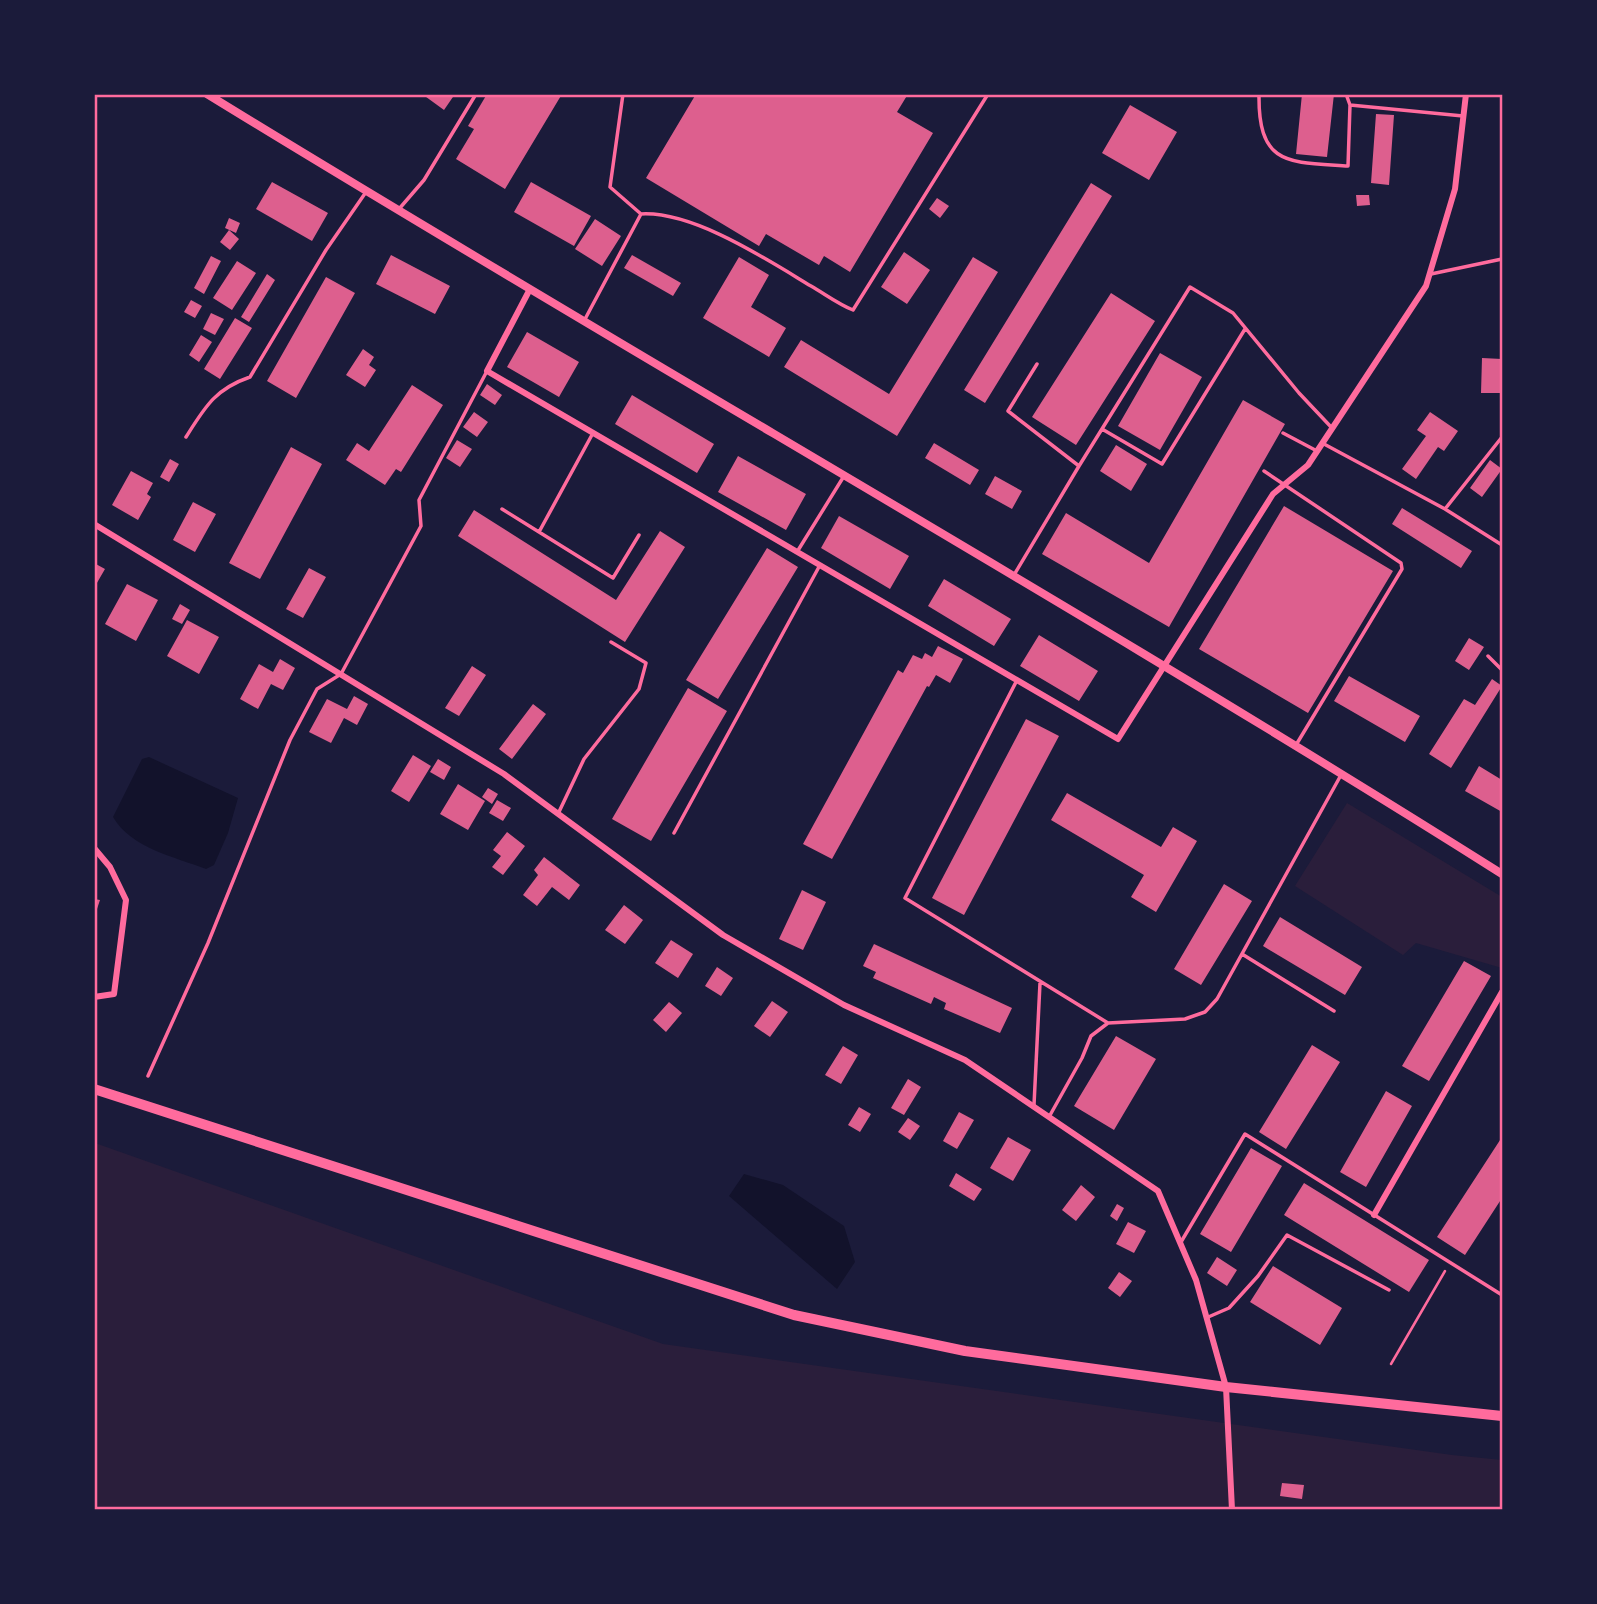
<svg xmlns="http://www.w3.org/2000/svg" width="1597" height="1604" viewBox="0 0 1597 1604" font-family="Mulish,sans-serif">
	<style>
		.green { fill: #2a1e3b }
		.water { fill: #12122b }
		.building { fill: #dd5f8e }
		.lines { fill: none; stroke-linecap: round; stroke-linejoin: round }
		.path { stroke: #ff6b9d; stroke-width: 2.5 }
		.service { stroke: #ff6b9d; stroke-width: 3.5 }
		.minor { stroke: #ff6b9d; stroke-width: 6 }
		.tertiary { stroke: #ff6b9d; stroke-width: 8 }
		.primary { stroke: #ff6b9d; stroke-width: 10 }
		.neatline { fill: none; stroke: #ff6b9d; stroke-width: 2.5 }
	</style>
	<rect width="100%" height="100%" fill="#1b1b3a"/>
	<path class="green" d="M1347,803L1502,897V968L1416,943L1403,955L1295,886Z
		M95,1143L663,1344L1452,1455L1502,1460V1510H95Z"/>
	<path class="water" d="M149,757L238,798L228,833L214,865L206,869C175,857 131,848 113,817L142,759Z
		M744,1174L783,1185L844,1226L855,1262L837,1289L729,1196Z"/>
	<path class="building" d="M422,94H455L444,110Z
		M487,94H562L505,189L456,159L474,129L468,126Z
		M696,94H908L897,112L933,133L850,272L824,256L819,265L766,234L759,246L646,178Z
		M1302,94H1334L1327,157L1296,154Z
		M1130,105L1177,132L1149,180L1102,153Z
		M1376,114L1394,115L1389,185L1371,183Z
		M272,182L328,213L312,241L256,209Z
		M531,182L591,216L574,246L514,212Z
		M1091,183L1112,196L985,403L964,390Z
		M1356,195H1369L1370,205L1357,206Z
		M937,198L949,206L940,218L929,209Z
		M229,218L240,223L236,233L225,228Z
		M595,219L621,236L602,266L575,249Z
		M229,230L239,239L230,250L220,242Z
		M904,252L930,270L907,304L881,287Z
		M391,255L450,286L435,314L376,284Z
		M632,255L681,283L673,296L624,268Z
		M211,256L221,261L204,294L194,288Z
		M739,257L769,275L751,307L786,328L769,357L703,318Z
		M973,257L998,272L897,436L784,367L801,340L889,394Z
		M237,261L256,273L232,310L213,298Z
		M267,274L275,280L249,322L241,317Z
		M326,277L355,293L296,398L267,381Z
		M1111,293L1155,321L1076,445L1032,417Z
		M191,300L202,306L195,318L184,312Z
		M211,313L224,319L215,335L203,329Z
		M235,318L252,328L220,379L204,369Z
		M527,332L579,362L559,397L507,367Z
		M201,335L212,342L199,362L189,355Z
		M363,349L374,357L369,365L376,370L365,387L346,375Z
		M1160,353L1202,377L1160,450L1118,426Z
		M1482,358L1502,359V393H1481Z
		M487,384L502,395L495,405L480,395Z
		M412,385L443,405L401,472L396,469L385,485L346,460L357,443L369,451Z
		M632,395L714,444L697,473L615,424Z
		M1243,400L1285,424L1169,627L1042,554L1066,513L1149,563Z
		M474,412L488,422L477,437L463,427Z
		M1430,412L1458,431L1444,451L1438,447L1416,479L1402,469L1426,436L1417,430Z
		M457,440L472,449L460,467L446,458Z
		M934,443L979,470L970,485L925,458Z
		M1116,445L1147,464L1131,491L1100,471Z
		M291,447L322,464L260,579L229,563Z
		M738,456L806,494L786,530L718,492Z
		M170,459L179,464L169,482L160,477Z
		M1490,460L1502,469L1482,497L1470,488Z
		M131,471L153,483L147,494L151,497L138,520L112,505Z
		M995,476L1022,491L1012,509L985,494Z
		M193,502L216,514L195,552L173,540Z
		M1284,506L1393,571L1308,713L1199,649Z
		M1402,508L1472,551L1461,568L1392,524Z
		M474,510L616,600L660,531L685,547L625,642L458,536Z
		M839,516L909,556L890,589L821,548Z
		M767,548L798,567L718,699L686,680Z
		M94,563L105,569L94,588Z
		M309,568L326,577L303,618L286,609Z
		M944,579L1011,619L994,646L928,606Z
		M127,584L158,600L136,641L105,624Z
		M180,604L190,610L182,624L172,619Z
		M187,620L219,637L199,674L167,656Z
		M1039,635L1098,671L1079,701L1020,666Z
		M1469,638L1484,647L1469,670L1455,661Z
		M938,646L963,659L950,683L936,675L929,687L927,686L832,859L803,844L898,670L903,673L913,655L922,659L925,653L932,657Z
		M280,659L295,668L283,690L271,684L258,709L240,699L259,664L273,672Z
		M472,666L486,675L459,716L445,708Z
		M1349,676L1420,716L1405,742L1334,701Z
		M1492,679L1502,686L1451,768L1429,754L1464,699L1475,705Z
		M688,688L727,711L651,841L612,819Z
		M354,696L368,704L357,725L344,718L331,743L309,732L327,699L347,709Z
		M533,704L546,714L512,759L499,749Z
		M1026,719L1059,736L964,915L932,898Z
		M413,755L431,766L409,802L391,791Z
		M438,759L451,767L444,780L430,772Z
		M1479,766L1502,780V812L1465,791Z
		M458,784L485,801L468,830L440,814Z
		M488,788L498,794L492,804L482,797Z
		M1067,793L1161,847L1173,827L1197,841L1156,912L1131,897L1144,875L1051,820Z
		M497,800L511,808L503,821L489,813Z
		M507,832L525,846L503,875L492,867L501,856L493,850Z
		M544,857L580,885L569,900L552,887L537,906L523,895L538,875L534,870Z
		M1224,884L1252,901L1201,985L1174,969Z
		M802,890L826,902L803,950L779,939Z
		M94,899L100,900L95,915H94Z
		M624,905L643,920L625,944L605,930Z
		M1280,917L1362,967L1345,995L1263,946Z
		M671,940L693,954L678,978L655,963Z
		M874,944L1012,1008L1000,1033L944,1009L946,1003L934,997L931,1004L873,978L876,972L863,966Z
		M1464,961L1491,976L1429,1081L1402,1066Z
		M717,967L733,978L721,996L705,986Z
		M772,1001L788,1012L770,1037L754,1026Z
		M669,1002L682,1013L666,1032L653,1020Z
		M1116,1036L1156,1059L1114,1130L1074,1106Z
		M1312,1045L1340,1062L1286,1149L1259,1132Z
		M843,1046L858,1055L841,1084L825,1075Z
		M908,1079L921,1087L904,1115L891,1108Z
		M1386,1091L1412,1106L1366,1187L1340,1172Z
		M859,1107L871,1114L860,1132L848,1125Z
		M959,1112L974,1120L957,1149L943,1141Z
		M908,1118L920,1126L910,1140L898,1132Z
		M1008,1137L1031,1150L1013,1181L990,1168Z
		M1502,1137V1198L1465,1255L1437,1237Z
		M1251,1148L1282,1166L1231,1252L1200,1234Z
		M956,1173L982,1189L974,1201L949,1186Z
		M1304,1183L1429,1260L1409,1292L1284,1215Z
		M1081,1185L1095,1197L1076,1221L1062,1210Z
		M1117,1204L1124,1208L1117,1221L1110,1216Z
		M1128,1222L1146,1231L1134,1253L1116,1244Z
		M1217,1257L1237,1270L1227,1286L1207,1273Z
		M1273,1266L1342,1308L1320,1345L1250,1302Z
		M1119,1272L1132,1281L1120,1297L1108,1288Z
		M1282,1483L1304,1485L1302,1499L1280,1496Z"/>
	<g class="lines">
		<path class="path" d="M1391,1364L1445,1271"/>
		<path class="service" d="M1259,94C1258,166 1288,162 1348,166L1350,105
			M1346,94L1350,105L1463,116
			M399,209L424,180L476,94
			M641,214C693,211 766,259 811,286C825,294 838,304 853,310L988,94
			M1431,274L1502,259
			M584,321L641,214L610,187L623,94
			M1102,429L1162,464L1245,329
			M593,433L539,532L613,578L639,535
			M1283,433L1317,451
			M186,437C205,407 215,389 250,377L326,250L366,192
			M1324,444L1445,509L1502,437
			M1079,466L1190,287L1233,313L1299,393L1332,428
			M1264,471L1401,563L1402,569L1296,745
			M502,509L539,532
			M1445,509L1502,545
			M797,552L844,476
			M1014,575L1079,466L1008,411L1037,364
			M1488,656L1502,670
			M1017,680L905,898L1108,1023
			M558,814L584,759L639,689L646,663L611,642
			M674,833L820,565
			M1242,954L1334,1011
			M148,1076L208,943L290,740L317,689L341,674L421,526L419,500L487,371
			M1034,1105L1040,983
			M1049,1117L1082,1058L1091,1036L1108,1023L1185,1019L1205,1012L1217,999L1341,775
			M1181,1242L1245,1134L1502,1295
			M1206,1318L1229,1308L1258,1276L1287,1235L1389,1290"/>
		<path class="minor" d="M530,289L487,371L1118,739L1273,494L1308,465L1426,286L1455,189L1466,94
			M94,524L504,774L723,935L844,1005L965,1060L1158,1191L1196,1280L1226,1387L1232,1510
			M94,848L110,867L126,900L114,994L94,997
			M1374,1215L1502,992"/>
		<path class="tertiary" d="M207,94C636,358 1076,605 1502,874"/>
		<path class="primary" d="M94,1089L794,1315L965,1351L1226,1387L1502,1416"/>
	</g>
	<rect width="1597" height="1604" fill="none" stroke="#1b1b3a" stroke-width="192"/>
	<rect x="96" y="96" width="1405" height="1412" class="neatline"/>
</svg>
